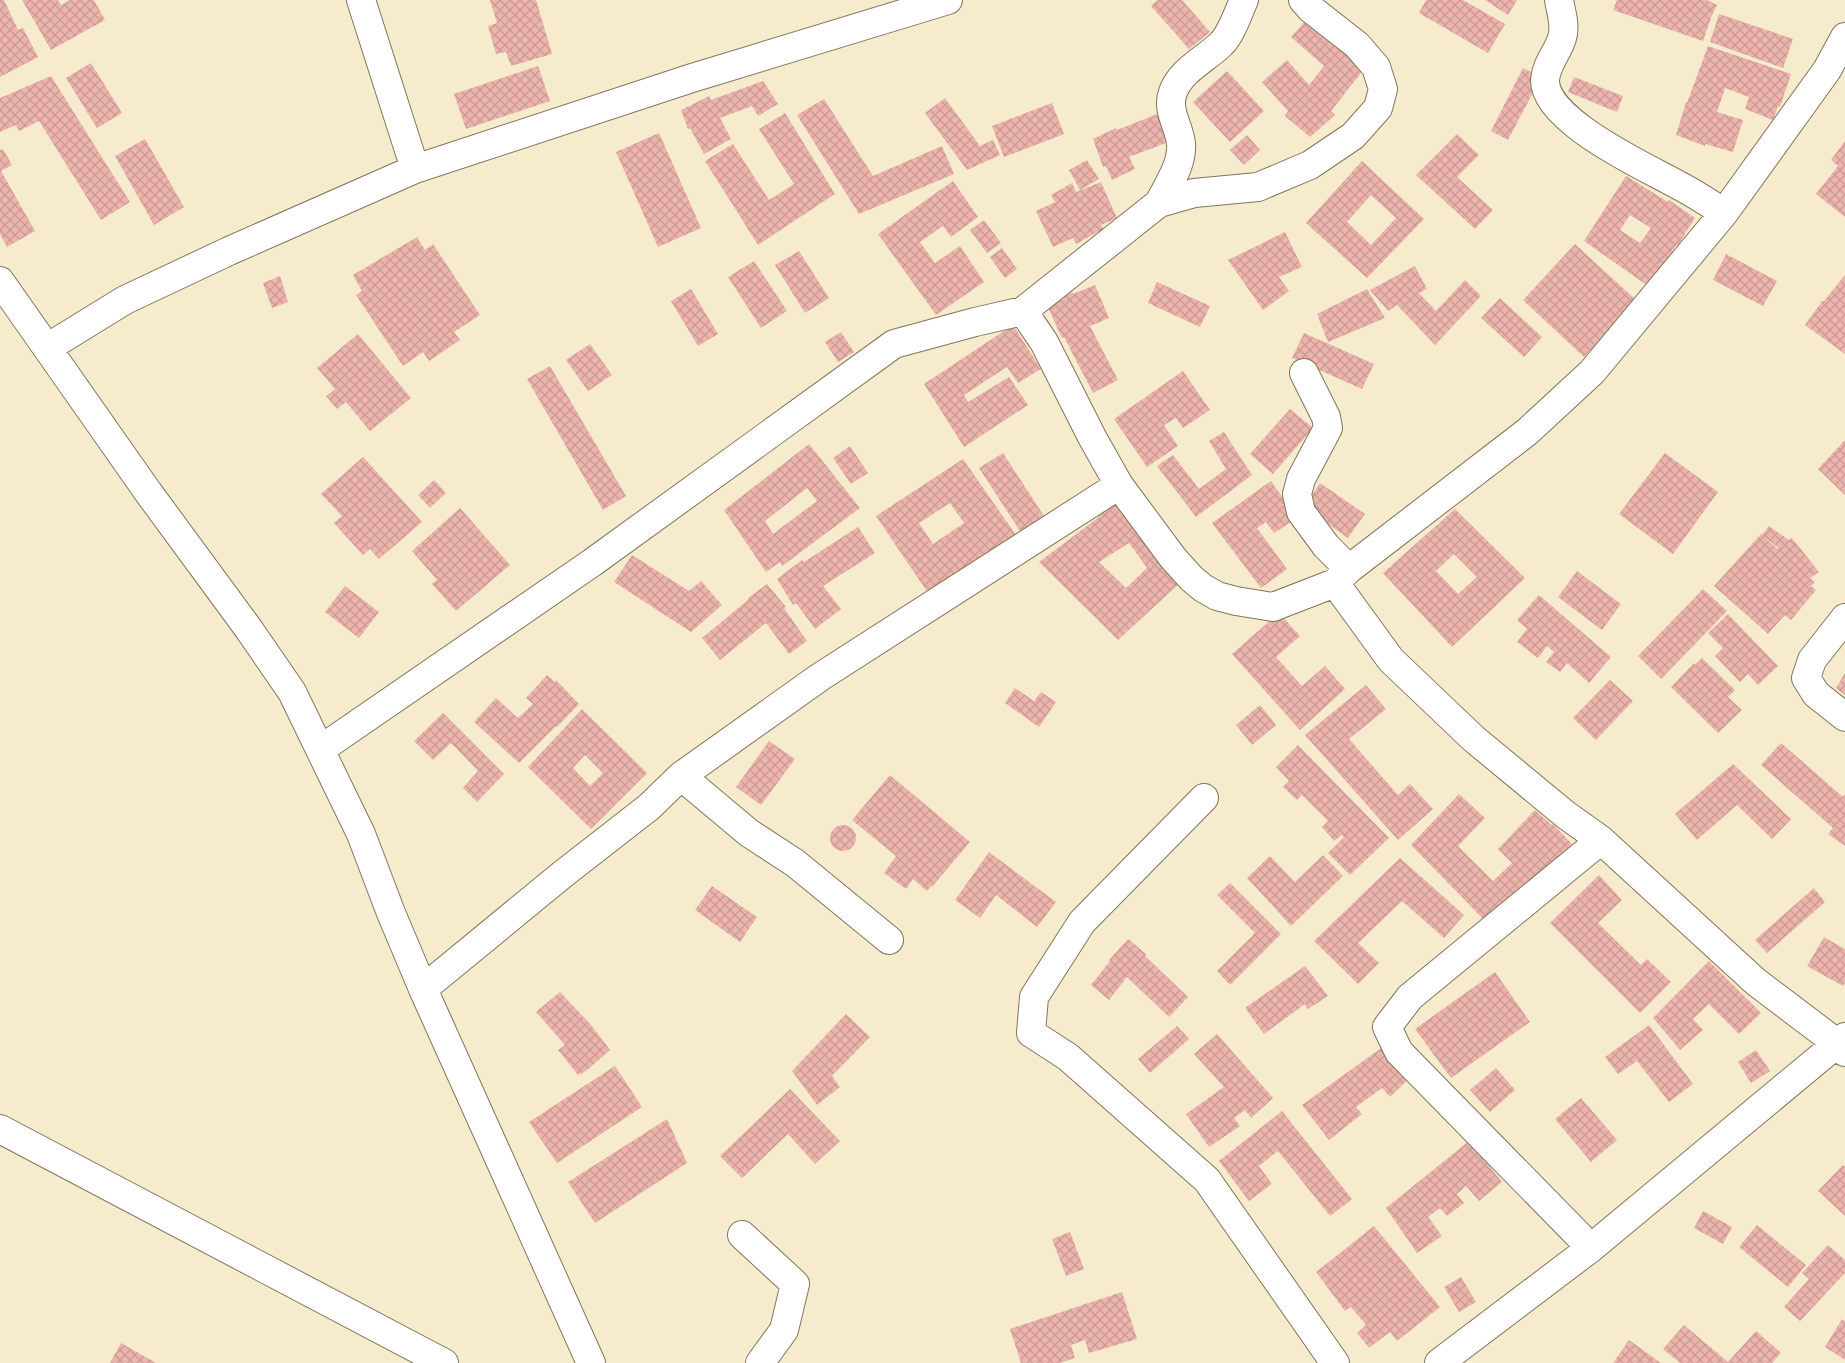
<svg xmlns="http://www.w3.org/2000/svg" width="1845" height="1363" viewBox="0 0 1845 1363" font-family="'Space Grotesk',sans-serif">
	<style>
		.building { fill: url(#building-cross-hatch); fill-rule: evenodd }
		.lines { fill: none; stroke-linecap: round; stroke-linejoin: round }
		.minor-casing { stroke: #80765b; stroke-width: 30 }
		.minor { stroke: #fff; stroke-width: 28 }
	</style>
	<defs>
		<pattern id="building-cross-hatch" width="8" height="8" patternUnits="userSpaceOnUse" patternTransform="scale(1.25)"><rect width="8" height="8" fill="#ecb4ad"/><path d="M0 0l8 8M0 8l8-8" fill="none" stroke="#ca9a94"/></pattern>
	</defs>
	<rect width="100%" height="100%" fill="#f7ebce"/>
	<path class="building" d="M0,0H4L18,30L23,28L38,57L0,77Z
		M22,0H58L61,5L70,0H94L105,20L51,50Z
		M490,0H536L552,54L511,66L506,52L496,54L488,26L497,23Z
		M1157,0H1182L1210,32L1189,49L1151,6Z
		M1426,0H1463L1505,24L1488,53L1419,13Z
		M1485,0H1517L1508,15Z
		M1617,0H1707L1717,5L1712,15L1703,41L1613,10Z
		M1719,14L1793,39L1783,68L1710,42Z
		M1311,15L1368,64L1331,111L1335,115L1310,137L1285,116L1288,111L1262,82L1287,60L1309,85L1324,66L1291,37Z
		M1708,46L1791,74L1780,107L1778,106L1773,120L1745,109L1749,97L1725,88L1717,112L1743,120L1733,152L1705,144V146L1676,135L1686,102L1687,103Z
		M91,63L122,113L97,128L66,78Z
		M538,66L550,101L466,129L454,94Z
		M1523,68L1541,77L1508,140L1491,131Z
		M1227,71L1264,111L1230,142L1193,102Z
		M51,76L130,202L101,220L39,121L19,131L16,125L0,132V98Z
		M1574,77L1623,96L1617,112L1568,92Z
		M763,81L778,104L758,116L752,106L720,118L731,139L704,154L690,128L688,129L681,110L709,96L711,100Z
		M945,98L980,146L993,140L1000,155L967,170L925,113Z
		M824,99L873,176L942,146L954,174L859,214L797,115Z
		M1052,103L1064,134L1004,157L992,126Z
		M785,113L835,194L758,245L705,161L733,144L769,200L794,184L759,129Z
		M1160,113L1171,141L1129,157L1135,169L1112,180L1106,166L1103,167L1093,139L1116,128L1117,130Z
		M659,133L701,228L658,247L616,152Z
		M1457,134L1479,155L1457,177L1493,210L1475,229L1416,175Z
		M1247,135L1260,150L1244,165L1230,150Z
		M145,139L184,207L154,225L115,156Z
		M1845,141V217L1816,194L1838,166L1831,160Z
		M3,149L12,165L1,171L35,231L7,247L0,234V150Z
		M1087,160L1099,179L1080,190L1069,170Z
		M1362,161L1424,219L1367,278L1306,223ZM1371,195L1396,218L1371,245L1347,222Z
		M1626,176L1668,202L1669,200L1695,218L1678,245L1677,244L1648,286L1584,241ZM1630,215L1651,228L1640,243L1620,230Z
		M953,181L978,217L951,237L943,226L920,242L935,263L960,246L984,282L936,315L878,234Z
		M1101,182L1117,218L1101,225L1103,229L1076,244L1073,238L1053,247L1036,211L1055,202L1051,195L1072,183L1076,192Z
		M984,220L1001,243L987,253L970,230Z
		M1285,232L1302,267L1279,277L1289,291L1263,310L1228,260Z
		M417,237L425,250L433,244L480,315L454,332L460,340L429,361L423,352L403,366L356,295L362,291L353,275Z
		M1575,244L1636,300L1584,357L1523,300Z
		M1002,248L1017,269L1005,278L990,257Z
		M799,251L829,298L805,313L775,265Z
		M1726,254L1777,281L1763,306L1713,280Z
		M754,261L787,311L761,328L728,277Z
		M1415,266L1427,289L1419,293L1436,311L1465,280L1481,296L1435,345L1397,305L1388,311L1370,290Z
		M1845,275V354L1805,325L1822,301H1824Z
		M280,276L288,302L272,308L263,283Z
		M1157,282L1210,306L1200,327L1148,303Z
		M1095,285L1109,318L1090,326L1118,380L1093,393L1064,337L1062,338L1047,305L1072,292L1073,294Z
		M691,289L718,334L698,346L671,301Z
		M1367,289L1385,318L1328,342L1317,314Z
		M1500,298L1542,337L1524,357L1481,318Z
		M1013,325L1041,369L1018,383L1007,367L964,395L968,402L1009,377L1028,405L964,447L924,384Z
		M841,332L854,352L838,362L825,342Z
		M1304,333L1374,364L1362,389L1292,358Z
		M358,334L411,398L370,431L346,402L337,409L326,396L335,389L317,368Z
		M590,344L612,375L588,391L566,360Z
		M550,366L626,496L603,510L527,379Z
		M1183,371L1210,410L1183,428L1176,418L1164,425L1178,446L1147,467L1114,419Z
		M1290,409L1313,428L1273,474L1250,454Z
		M1224,432L1252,475L1196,517L1157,466L1173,455L1199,489L1226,469L1209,441Z
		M1845,440V495L1818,469Z
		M809,444L860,508L782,566L780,562L766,572L724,510ZM807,488L817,501L773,534L765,521Z
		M850,446L868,473L851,484L833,458Z
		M1003,453L1044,516L1020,531L979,468Z
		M1665,453L1718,492L1673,554L1619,514Z
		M363,457L422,522L379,559L370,549L363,555L334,523L342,516L321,494Z
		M963,459L1016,535L928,593L876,516ZM950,503L964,523L933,544L919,523Z
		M434,480L446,493L430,508L418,495Z
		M1271,481L1297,518L1274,533L1266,522L1257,528L1287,569L1261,588L1212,523Z
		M1320,483L1365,514L1348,538L1304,507Z
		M1124,498L1182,581L1118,640L1039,562L1099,517L1098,516ZM1129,543L1147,568L1126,588L1099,562Z
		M460,508L510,565L456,611L432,584L437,580L412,551Z
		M1455,509L1525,578L1452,647L1383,573ZM1454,554L1477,577L1458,594L1436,571Z
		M1769,526L1789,540L1792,538L1819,572L1810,578L1815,582L1811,586L1816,590L1791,620L1785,615L1768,634L1714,586L1761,534L1778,549L1779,548L1762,535Z
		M858,527L875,553L823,586L841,609L815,629L796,603L793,605L777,579L802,560L804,562Z
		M632,555L689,591L701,581L722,605L691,632L614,582Z
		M1577,571L1621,604L1602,630L1558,597Z
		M767,584L786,607L784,608L807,641L789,654L766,623L720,660L702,638L749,599L748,598Z
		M345,586L379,612L359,638L325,612Z
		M1703,589L1727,611L1661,679L1638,656Z
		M1539,595L1611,657L1589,683L1567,663L1560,672L1546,662L1554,652L1547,646L1538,658L1517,642L1527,629L1517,620Z
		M1279,613L1300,636L1276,657L1302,686L1325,666L1345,689L1300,730L1232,654Z
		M1728,614L1778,666L1758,685L1748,674L1740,682L1715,656L1723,648L1708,633Z
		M1702,658L1735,690L1728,697L1742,710L1718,733L1671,687L1694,663L1695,665Z
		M1845,673V695L1836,688Z
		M547,675L555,682L556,680L579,704L557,727L556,726L519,763L474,722L496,698L518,718L533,704L526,698Z
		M1610,680L1633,701L1596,740L1573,718Z
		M1366,685L1386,709L1349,739L1398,795L1410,784L1433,809L1398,840L1305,735Z
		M1015,688L1034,701L1041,692L1056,702L1039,727L1005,703Z
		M1260,705L1276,725L1252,745L1236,725Z
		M582,709L647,773L591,829L528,767ZM585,755L603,773L590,786L573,768Z
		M443,713L504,774L477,802L463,788L478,771L451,743L433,760L414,741Z
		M769,741L795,759L761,805L736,787Z
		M1781,743L1843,797L1845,794V846L1828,834L1833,828L1761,765Z
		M1298,745L1389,838L1350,875L1328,853L1344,837L1342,835L1334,841L1322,827L1328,821L1302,795L1297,800L1283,787L1289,781L1276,767Z
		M1733,764L1791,819L1772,839L1737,805L1697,840L1675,814Z
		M890,775L970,842L932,887L931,886L927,891L913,879L906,889L884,873L896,856L852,820Z
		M1459,794L1485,818L1458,846L1493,881L1512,863L1498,849L1535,810L1552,825L1553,824L1572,844L1535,884L1488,924L1411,845Z
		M830 838a13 13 0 1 1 26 0a13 13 0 1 1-26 0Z
		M989,852L1056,902L1037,927L996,895L980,918L955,900Z
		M1323,855L1343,876L1291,926L1247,878L1270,856L1295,882Z
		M1400,858L1464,915L1444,938L1402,901L1358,943L1379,963L1358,984L1314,941Z
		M1599,875L1622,900L1598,923L1641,965L1647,959L1671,982L1640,1013L1550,923Z
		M1230,883L1281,934L1230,985L1217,971L1255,933L1217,895Z
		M712,886L757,917L740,942L695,910Z
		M1814,888L1825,902L1767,953L1755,940Z
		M1824,937L1845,949V982L1843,986L1807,966Z
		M1128,939L1146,954L1145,956L1188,997L1169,1017L1127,977L1109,1000L1091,985L1110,961L1109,960Z
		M1709,961L1761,1013L1739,1034L1709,1004L1693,1019L1703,1030L1680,1050L1653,1018Z
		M1305,966L1328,996L1308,1009L1305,1004L1264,1034L1245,1008Z
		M1495,972L1530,1022L1451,1078L1415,1029Z
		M560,992L591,1025L610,1050L586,1071L578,1075L558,1050L565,1045L536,1012Z
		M846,1014L870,1037L832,1076L840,1087L817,1105L792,1071Z
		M1649,1025L1693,1084L1669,1102L1637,1061L1618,1074L1605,1057Z
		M1177,1026L1189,1039L1150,1073L1138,1059Z
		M1217,1034L1273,1098L1251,1118L1245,1110L1234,1118L1240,1126L1209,1147L1186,1114L1224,1087L1194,1054Z
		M1384,1046L1413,1075L1390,1097L1382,1088L1356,1107L1362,1114L1329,1140L1302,1105Z
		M1756,1050L1770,1071L1751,1083L1738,1062Z
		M615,1066L642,1107L557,1163L529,1122Z
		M1496,1068L1515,1090L1490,1112L1470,1090Z
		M790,1089L840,1141L815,1164L788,1134L742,1178L720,1156Z
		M1581,1098L1617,1140L1591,1162L1555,1119Z
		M1282,1111L1352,1199L1330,1216L1278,1151L1259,1166L1272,1184L1249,1201L1219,1161Z
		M667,1119L687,1163L595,1223L568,1182Z
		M1469,1141L1502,1182L1479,1201L1466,1186L1457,1194L1464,1203L1447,1216L1440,1208L1428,1217L1442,1236L1417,1253L1386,1208Z
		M1843,1165L1845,1167V1216L1818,1191Z
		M1703,1211L1732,1227L1723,1244L1694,1228Z
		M1757,1225L1806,1265L1788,1287L1739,1247Z
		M1374,1226L1440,1307L1397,1341L1390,1332L1369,1348L1357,1333L1366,1325L1351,1307L1345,1311L1316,1272Z
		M1070,1232L1084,1269L1066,1276L1052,1239Z
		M1828,1245L1845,1260V1273L1800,1321L1784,1307L1809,1279L1802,1273Z
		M1461,1277L1476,1302L1459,1312L1444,1287Z
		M1122,1292L1137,1339L1089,1353L1085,1340L1071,1345L1075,1358L1060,1363H1021L1010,1329Z
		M1842,1319L1845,1321V1360L1825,1347Z
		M1684,1325L1728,1362L1756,1331L1781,1353L1772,1363H1680L1663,1349Z
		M1629,1340L1661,1363H1613Z
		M121,1343L156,1363H110Z"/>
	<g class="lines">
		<defs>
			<path id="minor" d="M361,0L415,169
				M1559,0C1561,12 1566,26 1562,38C1558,52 1546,64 1545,80C1544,121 1646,167 1678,185C1694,193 1709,203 1724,213
				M1159,203C1168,185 1183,164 1181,143C1179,126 1166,110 1173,92C1181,70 1206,59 1221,44C1231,35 1238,13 1244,0
				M0,281L148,492L248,628L292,692L361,834L391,913L423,989L591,1363
				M1023,311L1159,203L1194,193L1258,187L1310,165L1353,136L1378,108L1383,89L1376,67L1357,45L1311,9L1303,0
				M47,348L125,300L229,251L415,169L692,78L948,0
				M1304,373L1326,417L1328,428L1301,479L1297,494L1301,512L1326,546L1349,569
				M1335,583L1349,569L1527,432L1592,372L1724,213L1827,70L1845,37
				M1845,618L1812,660L1806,678L1816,694L1845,717
				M321,749L593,562L894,344L975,322L1023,311L1044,342L1092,437L1119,485L1173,558L1191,578L1203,588L1217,596L1236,601L1273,607L1335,583L1391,660L1474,739L1566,815L1601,840L1756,982L1838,1044L1845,1052
				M681,776L749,833L795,863L889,940
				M1204,798L1082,922L1034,997L1031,1033L1068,1057L1207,1180L1335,1363
				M423,989L563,874L649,807L681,776L820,677L1119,485
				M0,1129L444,1363
				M742,1235L795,1284L784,1330L760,1363
				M1591,1248L1399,1052L1387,1027L1410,997L1601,840
				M1439,1363L1591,1248L1845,1037"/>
		</defs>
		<use href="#minor" class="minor-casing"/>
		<use href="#minor" class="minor"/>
	</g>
</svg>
